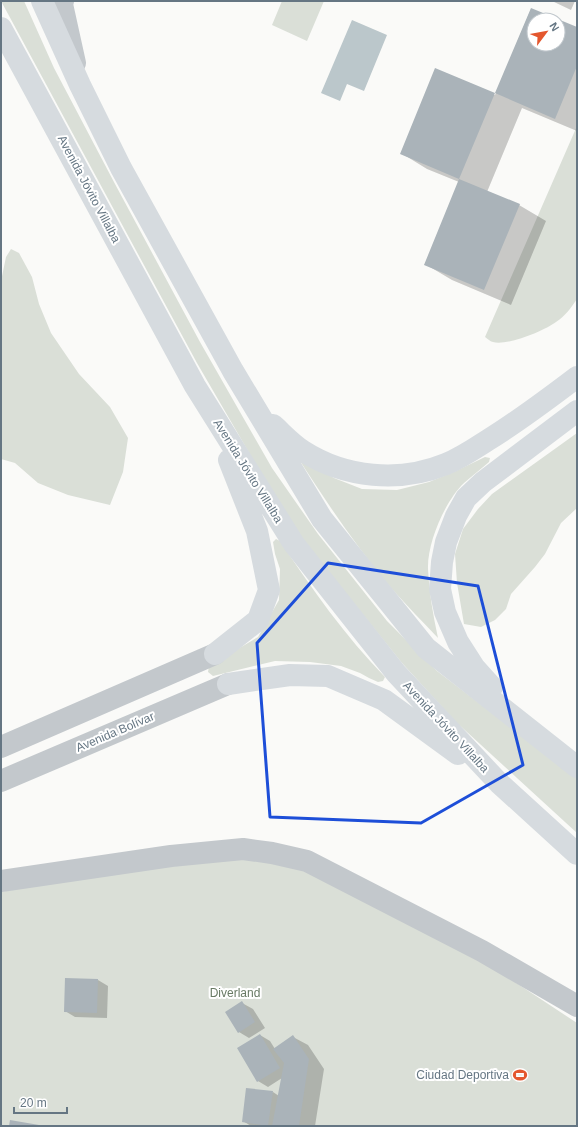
<svg xmlns="http://www.w3.org/2000/svg" width="578" height="1127" viewBox="0 0 578 1127" font-family="Helvetica,sans-serif">
	<style>
		.green { fill: #dadfd7 }
		.water { fill: #bbc7cb }
		.shadow { fill: #0003 }
		.building { fill: #aab3b9; fill-rule: evenodd }
		.lines { fill: none; stroke-linecap: round; stroke-linejoin: round }
		.minor { stroke: #c3c8cc; stroke-width: 22 }
		.major { stroke: #d6dbdf; stroke-width: 22 }
		.marked { fill: none; stroke: #1d4ed8; stroke-width: 3; stroke-linejoin: round }
		.labels { text-anchor: middle; dominant-baseline: central; stroke-width: 4; stroke-linejoin: round; paint-order: stroke }
		.street-label { font-size: 12px; fill: #657683; stroke: #fff }
		.park-label { font-size: 12px; fill: #687a64; stroke: #fff }
		.poi-label { font-size: 12px; fill: #657683; stroke: #fff; text-anchor: end }
	</style>
	<rect width="100%" height="100%" fill="#fafaf8"/>
	<path class="green" d="M1,1H24L54,68L115,184L200,342L272,468L318,534L387,621L437,671L577,778V833L456,722L402,663L302,539L262,475L197,363Z
		M282,1H324L307,41L272,25Z
		M577,126V299C571,308 565,316 556,322C544,331 507,346 493,342C491,342 488,339 485,337Z
		M11,249L19,253L32,277L39,304L51,333L79,374L110,407L128,438L123,472L110,505L68,495L38,483L15,463L1,459V281L6,257Z
		M577,433V508L561,523L545,554L535,567L511,594L506,609L495,620L481,627L464,624L457,583L455,554L463,529L478,509L492,494Z
		M485,457L490,458L489,462C481,469 472,476 464,483C445,501 427,543 428,569C429,592 433,615 438,638C423,622 407,606 392,589C357,548 327,503 298,458L334,478L362,489L397,490L429,482L456,471Z
		M276,539L280,541C312,589 345,636 385,677L383,681L378,682L369,678L360,673L341,666L310,662L275,661L213,676L208,672L209,666L258,637L279,600L280,569L275,554L273,542Z
		M244,857L311,872L489,965L577,1023V1126H1V892L92,875Z"/>
	<path class="water" d="M352,20L387,35L364,91L347,84L340,101L321,93Z"/>
	<path class="shadow" d="M552,1H575L571,10Z
		M531,9L557,20H534V44H558V21L577,29V131L522,108L487,192L519,205L546,221L511,305L452,280L425,264L459,182L427,169L401,153L436,70L495,95Z
		M98,980L108,986L107,1018L75,1017L65,1011Z
		M242,1003L253,1009L265,1028L249,1038L239,1032Z
		M260,1035L270,1041L275,1049L293,1037L308,1045L324,1069L315,1126H251L243,1121L273,1092L279,1096L282,1078L268,1087L258,1081Z"/>
	<path class="building" d="M531,8L577,27V66L555,119L495,93ZM534,20H558V44H534Z
		M435,68L495,93L459,179L400,154Z
		M459,179L520,204L484,290L424,265Z
		M65,978L98,979L97,1013L64,1012Z
		M242,1001L255,1022L238,1033L225,1012Z
		M260,1034L280,1068L257,1082L237,1048Z
		M293,1035L309,1059L299,1126H272L284,1063L273,1049Z
		M246,1088L273,1091L268,1126L242,1122Z
		M10,1120L39,1125V1126H9Z"/>
	<g class="lines">
		<path class="minor" d="M63,1L62,4L75,63
			M1,747L215,654
			M1,781L228,684
			M1,881L171,856L243,849L272,853L307,861L482,951L577,1006"/>
		<path class="major" d="M42,1L80,85L121,168L233,371L322,519L426,648L577,767
			M1,28L195,386L294,544L396,673L499,783L577,854
			M273,425C283,434 292,444 303,451C345,478 400,483 446,464C461,458 474,449 488,440C519,421 548,399 577,377
			M215,654L258,620L269,590L257,531L229,460
			M228,684L290,675L328,676L384,700L458,754
			M492,687L474,667L458,642L445,612L440,589L442,562L446,542L456,516L466,498L483,482L577,411"/>
	</g>
	<path class="marked" d="M328,563L478,586L523,765L421,823L270,817L257,643Z"/>
	<defs>
		<symbol id="stadium-bare" viewBox="-9 -9 18 18"><path d="M0-5a6.5 5 0 1 0 0 10a6.5 5 0 1 0 0-10ZM-3.5-1.8h7v3.6h-7Z" fill="#e4572e" stroke="#fff" stroke-width="2.5" paint-order="stroke"/></symbol>
	</defs>
	<g fill-rule="evenodd">
		<use href="#stadium-bare" x="510" y="1065" width="20" height="20"/>
	</g>
	<g class="labels">
		<g class="street-label">
			<text transform="translate(89 189) rotate(62)">Avenida Jóvito Villalba</text>
			<text transform="translate(248 471) rotate(58)">Avenida Jóvito Villalba</text>
			<text transform="translate(446 727) rotate(47)">Avenida Jóvito Villalba</text>
			<text transform="translate(115 732) rotate(-23)">Avenida Bolívar</text>
		</g>
		<g class="park-label">
			<text x="235" y="993">Diverland</text>
		</g>
		<g class="poi-label">
			<text x="509" y="1075">Ciudad Deportiva</text>
		</g>
	</g>
	<rect width="578" height="1127" fill="none" stroke="#657683" stroke-width="4"/>
	<g transform="translate(546 32) rotate(58)"><circle r="19" fill="#ffffff" stroke="#c1c8cd"/>
	<path d="M0-3L7 15L0 10L-7 15Z" fill="#e4572e"/>
	<text y="-6" font-size="11" font-weight="bold" text-anchor="middle" fill="#657683">N</text>
	</g>
	<path d="M14 1107v6h53v-6" fill="none" stroke="#657683" stroke-width="2"/>
	<text x="20" y="1107" font-size="12" fill="#657683" stroke="#ffffff" stroke-width="3" paint-order="stroke">20 m</text>
</svg>
